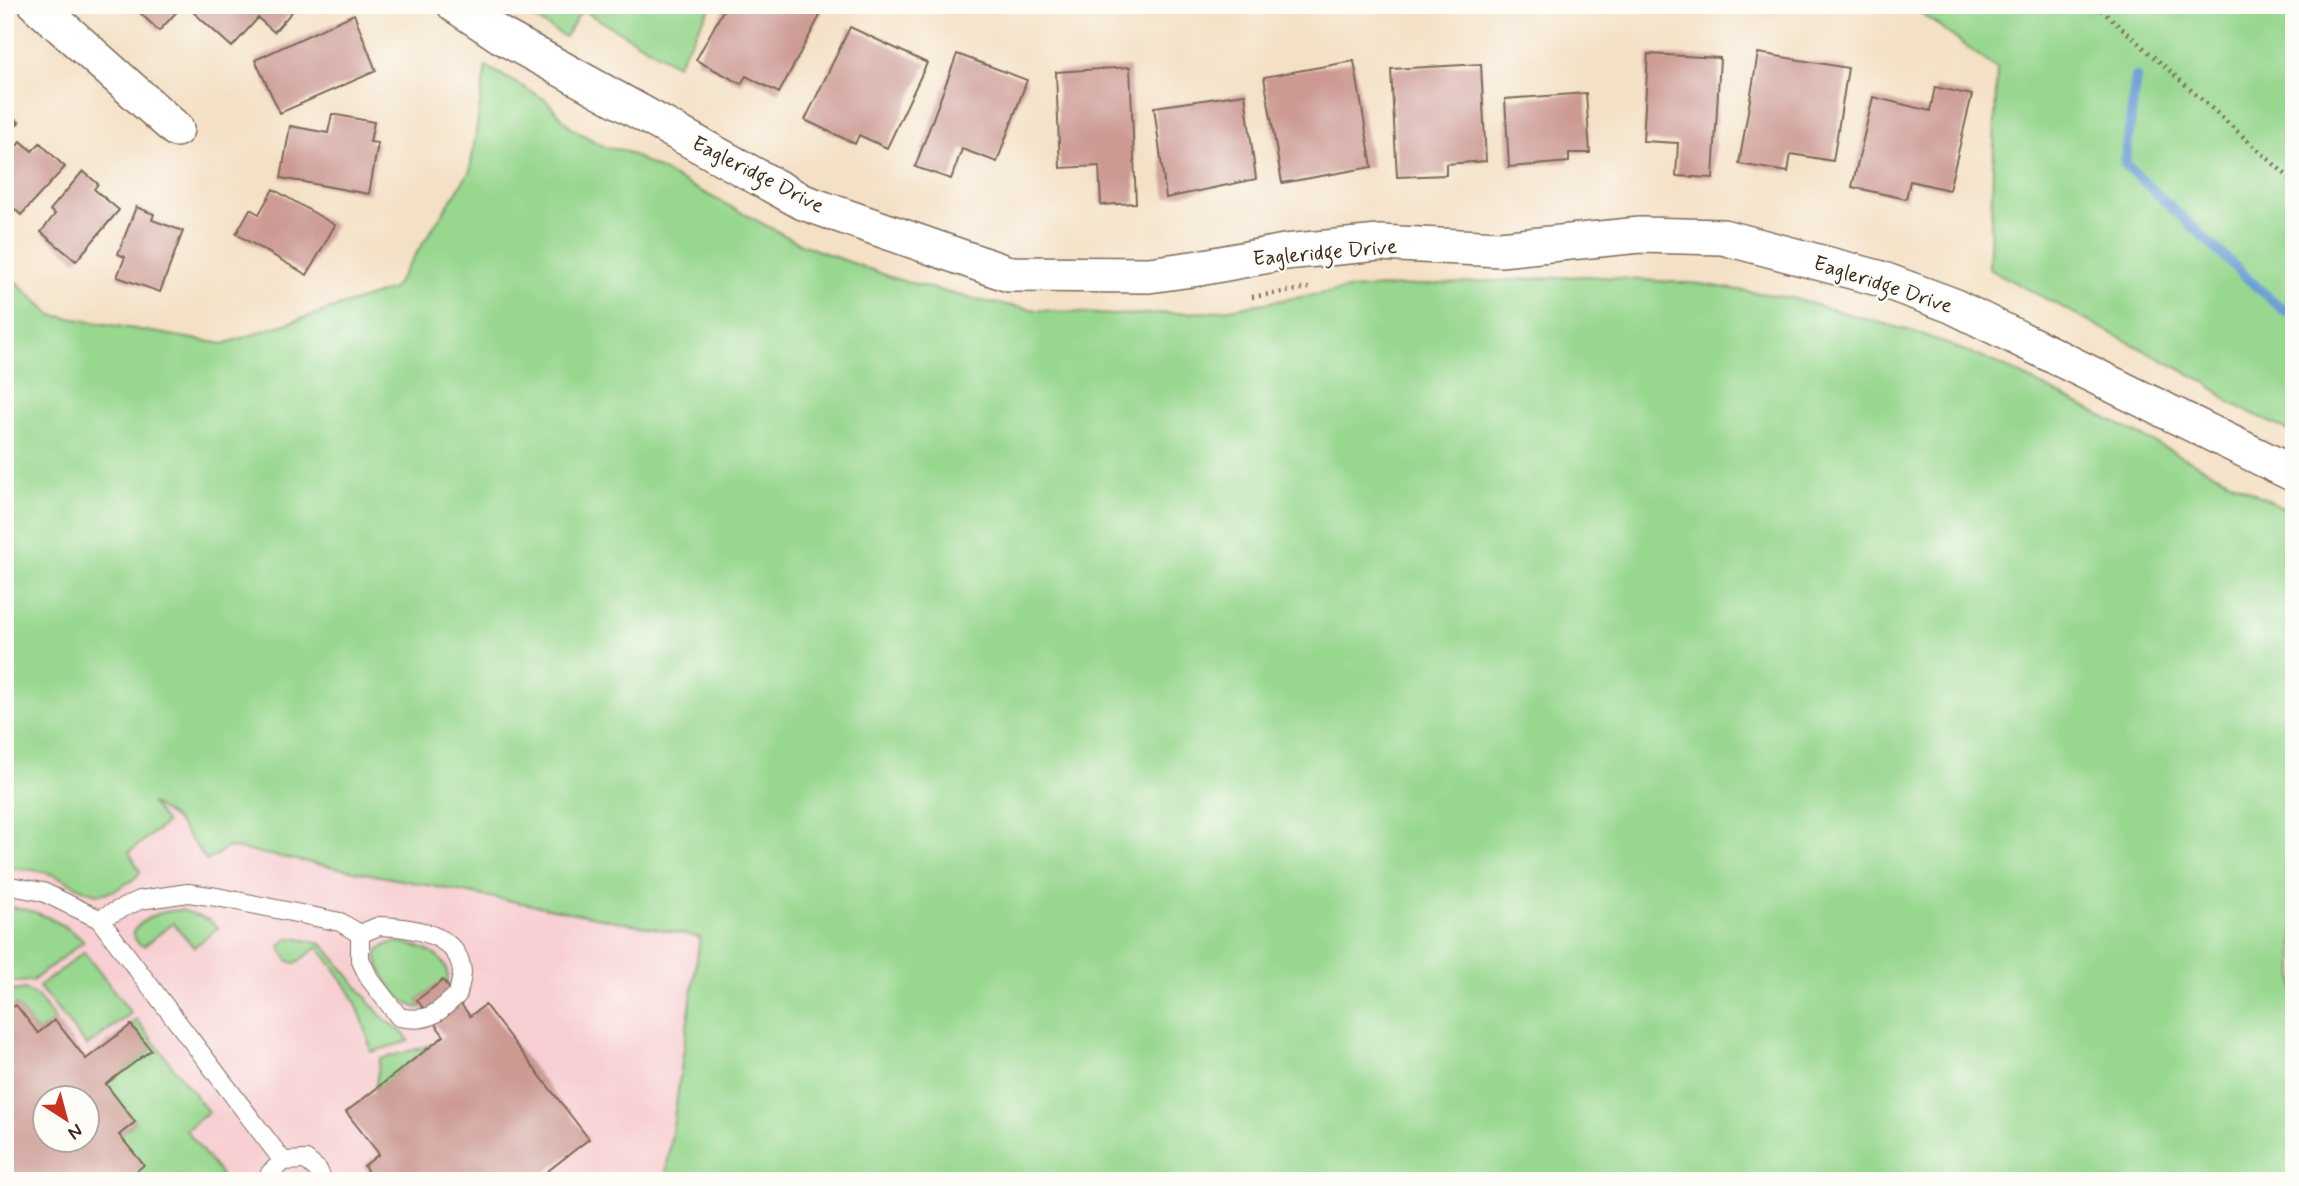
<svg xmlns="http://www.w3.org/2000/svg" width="2299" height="1186" viewBox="0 0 2299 1186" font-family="Mynerve,sans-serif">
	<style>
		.built { fill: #f7cfd2; fill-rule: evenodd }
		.green { fill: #97d78e; stroke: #698056; stroke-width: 2 }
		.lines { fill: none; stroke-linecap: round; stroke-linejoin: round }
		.stream { stroke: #6a9dd6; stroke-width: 10 }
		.building { fill: #cc9993; fill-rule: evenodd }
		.lane-casing { stroke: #7c6a58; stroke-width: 20 }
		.street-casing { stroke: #7c6a58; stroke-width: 38 }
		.path { stroke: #7c6a58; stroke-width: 4.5; stroke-dasharray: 2 5; stroke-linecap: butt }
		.lane { stroke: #fff; stroke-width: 18 }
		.street { stroke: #fff; stroke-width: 35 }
		.labels { text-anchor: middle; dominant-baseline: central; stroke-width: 5; stroke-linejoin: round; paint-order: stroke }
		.street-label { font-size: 21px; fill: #3b2a1e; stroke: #fdfcf7 }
	</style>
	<rect width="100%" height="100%" fill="#fdfcf7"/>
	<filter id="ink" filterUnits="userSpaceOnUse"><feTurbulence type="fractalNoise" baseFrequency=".0143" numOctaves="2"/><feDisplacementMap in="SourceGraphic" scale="14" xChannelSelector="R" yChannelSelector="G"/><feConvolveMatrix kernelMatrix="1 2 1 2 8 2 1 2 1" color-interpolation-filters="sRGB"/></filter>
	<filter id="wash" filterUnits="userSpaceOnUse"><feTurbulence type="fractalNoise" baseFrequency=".00686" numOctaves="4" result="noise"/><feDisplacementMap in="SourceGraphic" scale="28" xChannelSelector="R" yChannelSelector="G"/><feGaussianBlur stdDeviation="1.57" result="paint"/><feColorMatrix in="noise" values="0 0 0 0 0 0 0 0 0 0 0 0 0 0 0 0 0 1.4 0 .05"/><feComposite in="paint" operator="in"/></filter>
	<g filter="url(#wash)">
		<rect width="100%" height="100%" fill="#f4e0c5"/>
		<path class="built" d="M5,488L227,847L700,937L665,1181H5ZM46,1098H88V1140H46Z"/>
		<path class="green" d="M513,5H712L677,65L582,10L565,37Z
			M1910,5H2294V434L2231,403L2207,383L1989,269L1997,69Z
			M486,66L546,100L570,127L606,148L623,150L803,245L896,279L976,300L1037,310L1113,315L1211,312L1349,289L1587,276L1701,284L1791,298L1921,334L1999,364L2294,513V1181H665L700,937L228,847L207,861L175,819L151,803L166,823L129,852L140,871C137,878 131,881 124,885C92,905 83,886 54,875C38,870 22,868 5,869V272L52,315L223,344L393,289L470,171Z
			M5,907C34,907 63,923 84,941L32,981L13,982L5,987Z
			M181,910L209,920L218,928L194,947L173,923L144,946C136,944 135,939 133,932C144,916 163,911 181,910Z
			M295,938L322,944L327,949L380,1015C389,1024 404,1030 409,1041L371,1052C362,1005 347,984 318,947L296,963L288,961L280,946L287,939Z
			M397,942C421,946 453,955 447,985L443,981L417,1000L422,1007L419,1008C399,1004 379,974 376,954C382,946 387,944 397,942Z
			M84,952L131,1013L87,1046L39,987Z
			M25,989L38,997L55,1020L38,1033L16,1005L5,1012V997L13,991Z
			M136,1019L208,1112L186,1130L221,1175L215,1181L175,1177L158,1181H124L119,1135L135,1122L106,1084L151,1050L131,1025Z
			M432,1045L375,1090L380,1059Z"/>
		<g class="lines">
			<path class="stream" d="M2157,5V8
				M2136,77L2125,164L2259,289L2285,311L2294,313"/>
		</g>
		<g id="blocks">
			<path class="building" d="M132,5H183L159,31Z
				M199,5H298L274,32L258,18L232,47L193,12Z
				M726,5H810L822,12L779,93L746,76L741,84L696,60Z
				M354,14L376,71L280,113L255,60Z
				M850,27L927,63L887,148L859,135L855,144L805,120Z
				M1758,53L1848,68L1833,161L1791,154L1788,172L1739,164Z
				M957,54L1027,80L997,162L962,149L951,179L915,167Z
				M1648,54L1720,58L1713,178L1676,176L1678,143L1643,141Z
				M1354,61L1372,167L1282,183L1264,77Z
				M1481,64L1486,161L1446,164V175L1397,177L1391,69Z
				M1130,67L1136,203L1101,205L1099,166L1060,168L1056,72Z
				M1935,87L1972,95L1949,190L1910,181L1906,199L1852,187L1873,97L1930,111Z
				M1586,93L1590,153H1569V162L1509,167L1505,99Z
				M1245,94L1256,179L1166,198L1154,107Z
				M5,110L19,122L5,138Z
				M332,114L374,122L370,142L378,143L369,194L281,178L290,126L328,133Z
				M21,141L32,151L40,143L65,167L21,215L5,200V159Z
				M83,171L98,184L94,189L119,210L76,261L41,232L55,214L50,210Z
				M273,189L335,225L307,275L236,234L250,209L259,214Z
				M136,207L154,214L152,220L183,231L160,292L117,277L125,257L118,254Z
				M443,980L470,1016L485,1005L589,1139L535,1181H492L486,1173L476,1181H356L368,1172L364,1166L379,1154L346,1112L444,1036L417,1000Z
				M16,1005L38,1033L55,1020L86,1059L131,1025L151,1050L106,1084L135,1122L119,1135L144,1165L124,1181H5V1012ZM46,1098H88V1140H46Z"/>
		</g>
	</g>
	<g filter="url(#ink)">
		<use href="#blocks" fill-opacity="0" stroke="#7c6a58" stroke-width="2"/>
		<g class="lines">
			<defs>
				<path id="lane" d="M5,885L43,892L99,919L283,1161
					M99,919L140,900L188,893L217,897L340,922L360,934
					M379,926C409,927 459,933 462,972C462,979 459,987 458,994C436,1014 430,1023 399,1017L369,978L360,959V934Z
					M268,1181L270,1173L283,1161L306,1160L318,1170L323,1181"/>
				<path id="street" d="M37,5L176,129
					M455,5L500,35L803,202L1009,274L1149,275L1199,268L1285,252L1379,243L1500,249L1640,235L1723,237L1878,278L1951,305L2294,474"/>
			</defs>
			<use href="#lane" class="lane-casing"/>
			<use href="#street" class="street-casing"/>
			<path class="path" d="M2096,5L2294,182
				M1252,297L1309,288"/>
			<use href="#lane" class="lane"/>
			<use href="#street" class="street"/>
		</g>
	</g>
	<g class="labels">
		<g class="street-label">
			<text transform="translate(758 175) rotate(27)">Eagleridge Drive</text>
			<text transform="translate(1325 253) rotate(-5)">Eagleridge Drive</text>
			<text transform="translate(1883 285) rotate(18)">Eagleridge Drive</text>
		</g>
	</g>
	<rect width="2299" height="1186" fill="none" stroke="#fdfcf7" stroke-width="28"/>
	<g transform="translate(66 1119) rotate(144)"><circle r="33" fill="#fdfcf7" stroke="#afa8a0" stroke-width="2"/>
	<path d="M0-5L12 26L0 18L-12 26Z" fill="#c8321e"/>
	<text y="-10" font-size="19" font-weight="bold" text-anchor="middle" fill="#3b2a1e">N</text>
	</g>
</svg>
